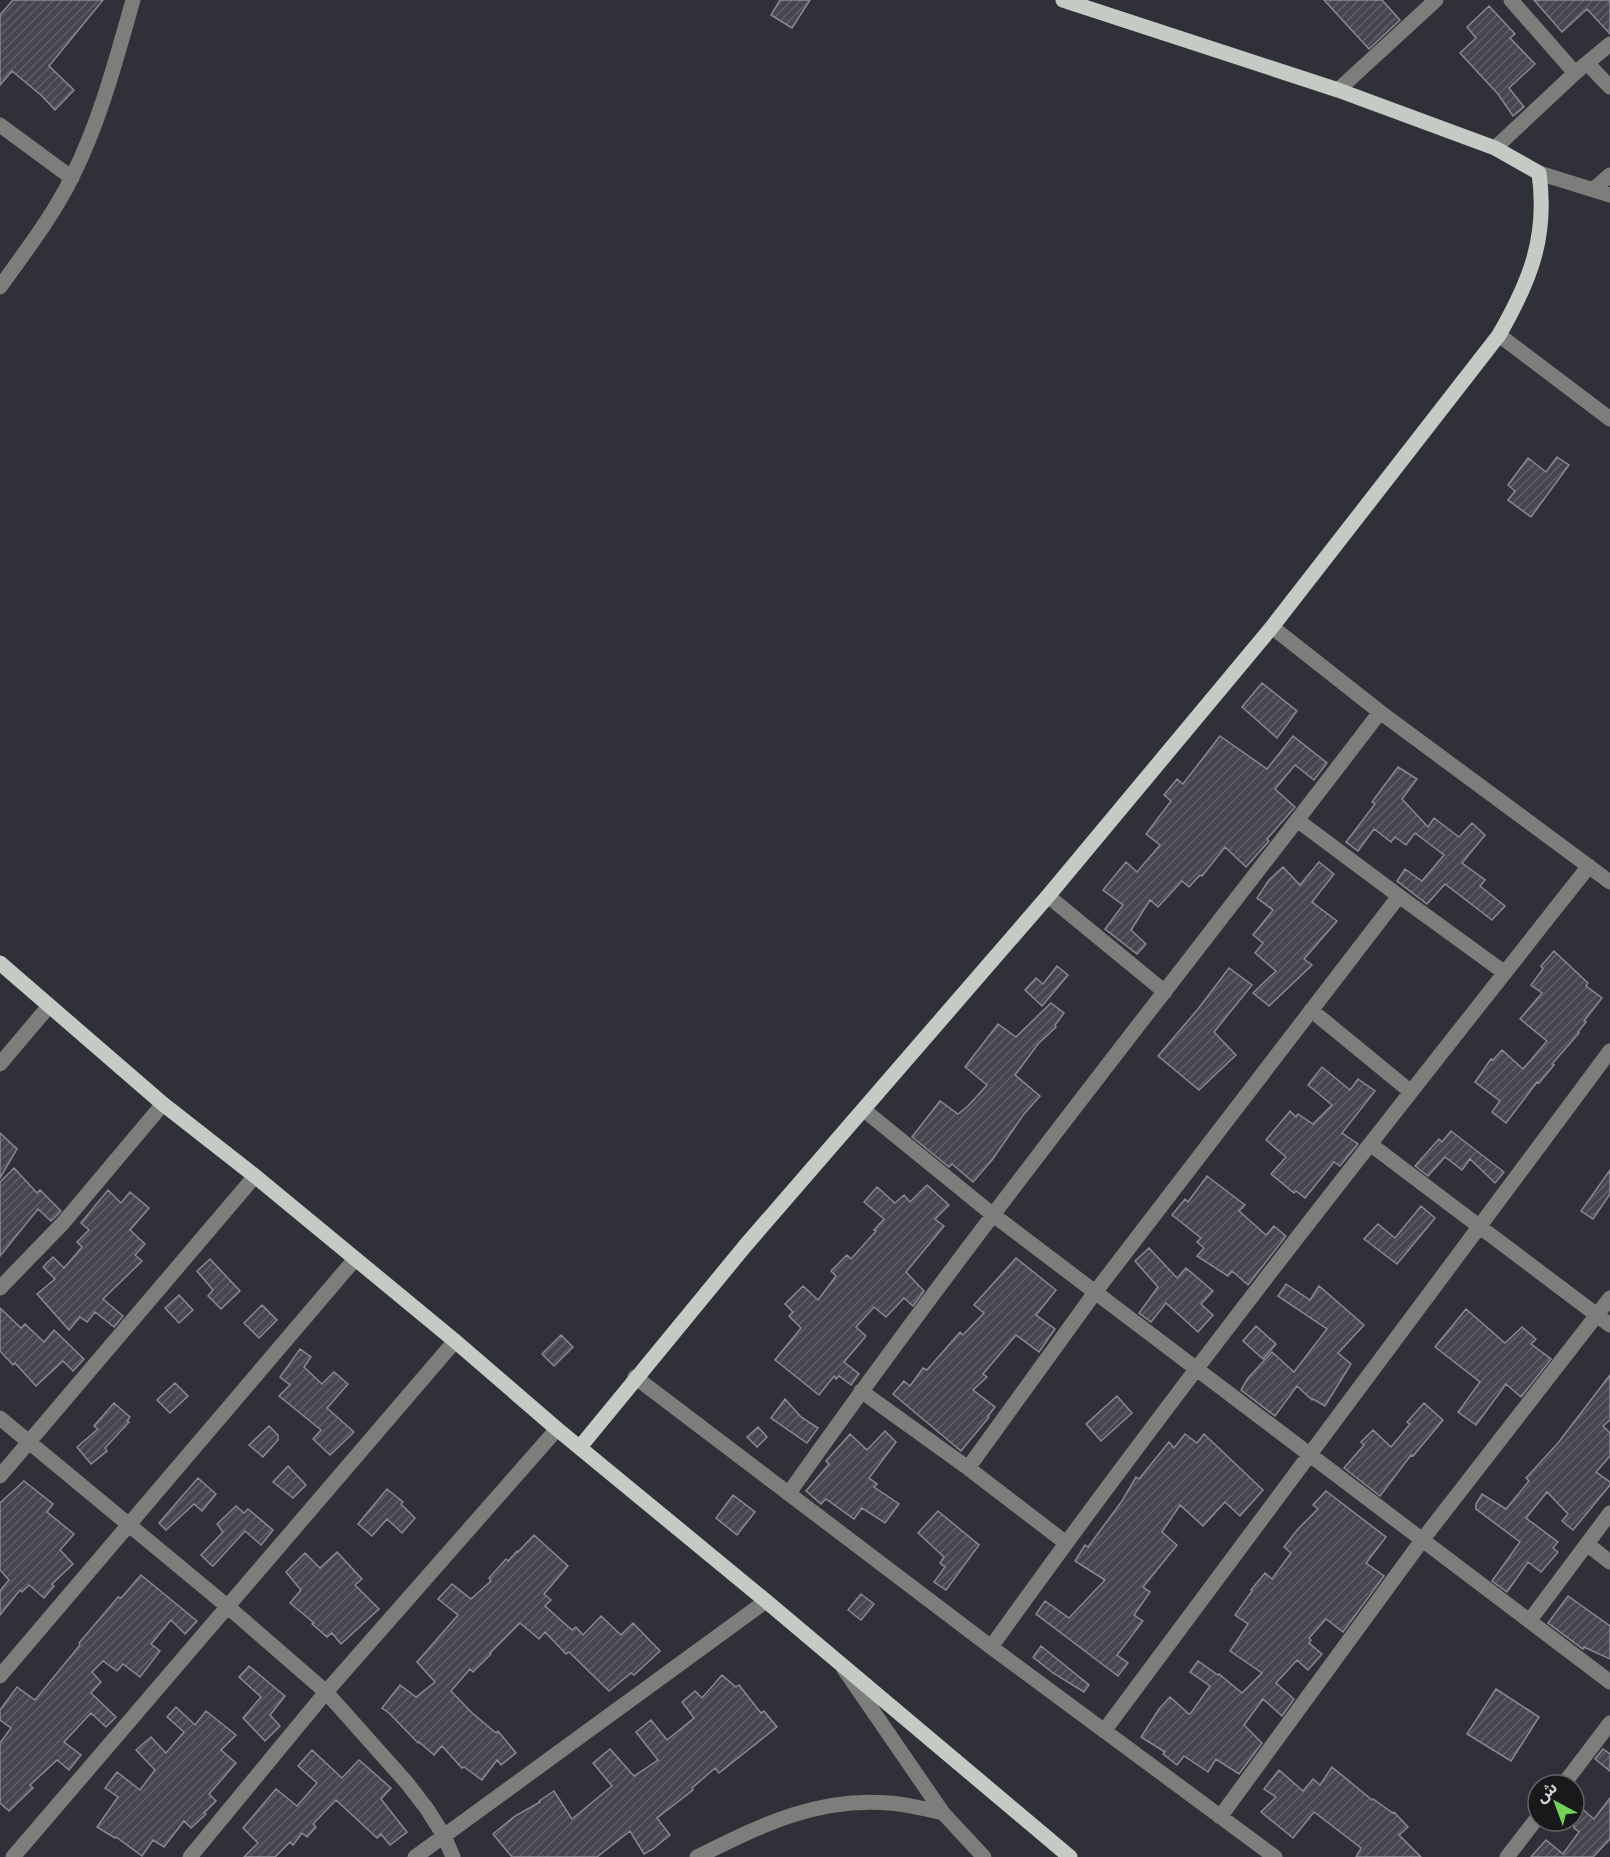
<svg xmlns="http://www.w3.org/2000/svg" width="1610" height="1857" viewBox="0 0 1610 1857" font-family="'Open Sans','Noto Sans Arabic',sans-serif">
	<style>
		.building { fill: url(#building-hatch); stroke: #888992; stroke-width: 1.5 }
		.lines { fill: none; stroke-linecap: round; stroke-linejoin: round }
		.minor { stroke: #7b7e7b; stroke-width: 15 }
		.major { stroke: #c5cbc4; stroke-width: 15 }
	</style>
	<defs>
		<pattern id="building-hatch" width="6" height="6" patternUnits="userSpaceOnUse" patternTransform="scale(1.5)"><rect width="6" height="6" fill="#45464e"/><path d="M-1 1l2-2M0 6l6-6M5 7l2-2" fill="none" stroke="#5f6067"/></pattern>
	</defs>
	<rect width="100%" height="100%" fill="#303138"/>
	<path class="building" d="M13,0H103L49,66L74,90L55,110L42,96L12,71L0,85V15Z
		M780,0H810L792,28L771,15Z
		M1324,0H1382L1400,20L1369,49Z
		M1534,0H1610V34L1587,9L1562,32Z
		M1489,6L1515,34L1510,38L1535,64L1509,88L1524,107L1513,116L1498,94L1460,53L1476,38L1467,27Z
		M1557,457L1569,465L1531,517L1508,500L1515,491L1508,485L1528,458L1546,472Z
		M1262,683L1297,711L1277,738L1242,707Z
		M1220,736L1267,769L1293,736L1327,763L1314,780L1295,765L1275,789L1295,807L1267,839L1269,841L1246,867L1225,847L1202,876L1200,875L1189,887L1182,881L1158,907L1150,900L1131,930L1146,944L1137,954L1105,929L1123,905L1103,890L1126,862L1137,872L1160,845L1146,834L1171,801L1164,795L1177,779L1183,784Z
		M1398,767L1417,779L1402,799L1428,827L1434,818L1459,837L1472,823L1485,835L1462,863L1485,880L1480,886L1505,906L1492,920L1445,884L1427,904L1397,881L1405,869L1422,881L1444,855L1415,833L1406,845L1395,837L1391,842L1374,829L1358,851L1346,842L1375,804L1372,802Z
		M1319,862L1334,874L1312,902L1337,921L1304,959L1312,965L1269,1006L1253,993L1276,971L1255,953L1263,943L1253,935L1273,910L1257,898L1269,880L1283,867L1300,885Z
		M1554,951L1588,983L1586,986L1602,998L1584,1021L1586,1022L1578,1032L1579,1033L1552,1064L1554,1065L1539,1083L1537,1082L1506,1123L1492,1112L1500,1101L1475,1082L1491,1059L1493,1060L1502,1050L1523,1069L1547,1041L1520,1019L1542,993L1531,985L1543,969L1541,966Z
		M1057,966L1068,975L1042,1006L1025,990L1036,978L1043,984Z
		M1229,968L1252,985L1214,1032L1236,1055L1199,1090L1158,1056L1198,1009Z
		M1051,1003L1064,1013L1055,1025L1056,1027L1038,1044L1015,1075L1040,1096L1024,1114L992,1160L973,1182L952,1164L949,1167L912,1137L940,1101L958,1114L968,1106L987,1085L965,1067L998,1024L1016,1037Z
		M1322,1067L1350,1090L1358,1079L1375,1091L1342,1133L1358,1144L1340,1166L1334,1162L1305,1198L1296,1191L1294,1193L1271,1174L1286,1157L1266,1140L1290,1111L1296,1117L1298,1114L1313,1124L1332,1105L1308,1085Z
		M1451,1131L1504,1172L1495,1183L1470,1159L1462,1170L1445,1157L1428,1176L1415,1166L1439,1139L1442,1142Z
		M0,1133L17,1149L0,1178Z
		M14,1168L37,1193L40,1190L61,1211L51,1221L38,1209L0,1256V1182Z
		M1610,1170V1194L1593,1219L1581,1211Z
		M1207,1176L1245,1205L1239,1211L1266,1235L1274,1226L1286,1236L1248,1285L1232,1271L1228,1276L1197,1256L1204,1248L1197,1242L1201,1238L1172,1215L1185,1199L1188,1202Z
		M927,1185L949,1205L935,1219L944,1226L906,1272L924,1291L913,1306L904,1298L886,1317L874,1307L856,1327L866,1336L844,1362L859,1374L851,1385L839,1376L836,1379L834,1376L819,1395L775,1360L801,1328L789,1316L793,1312L785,1304L803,1286L818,1300L836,1276L831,1271L847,1255L851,1259L876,1231L874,1230L884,1219L864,1202L877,1187L895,1203L904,1195L910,1202Z
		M108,1190L121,1203L130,1192L149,1208L130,1230L145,1244L135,1255L142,1261L103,1299L123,1316L114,1327L95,1312L87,1322L80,1317L69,1330L37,1294L55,1279L43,1267L53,1257L64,1268L82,1247L77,1242L89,1230L81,1223Z
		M1421,1206L1435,1218L1397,1264L1364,1239L1378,1224L1395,1238Z
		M1149,1248L1177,1278L1186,1268L1213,1291L1201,1304L1213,1315L1198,1332L1166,1303L1151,1322L1139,1313L1158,1287L1135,1261Z
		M1016,1258L1056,1290L1036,1315L1055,1329L1039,1352L1016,1335L983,1374L987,1377L973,1390L995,1407L988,1416L989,1417L961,1451L893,1394L904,1381L910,1386L923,1368L927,1370L960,1332L963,1335L984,1313L974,1305Z
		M210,1259L240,1291L221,1309L208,1296L213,1290L197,1271Z
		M1286,1284L1310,1300L1319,1286L1364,1325L1338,1353L1351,1364L1325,1406L1313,1399L1312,1400L1297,1386L1275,1416L1241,1390L1248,1378L1272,1352L1294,1372L1327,1329L1278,1296Z
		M179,1295L193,1310L179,1323L165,1308Z
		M262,1305L277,1320L259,1338L244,1323Z
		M0,1308L21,1328L25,1324L44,1342L54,1330L84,1359L73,1371L63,1361L36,1386L15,1363L13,1365L0,1351Z
		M1466,1309L1505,1343L1522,1327L1536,1339L1531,1344L1551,1359L1521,1397L1506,1384L1476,1425L1458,1412L1480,1382L1435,1347Z
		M1256,1326L1276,1344L1263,1359L1243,1341Z
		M561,1335L573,1347L554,1366L542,1354Z
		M300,1349L311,1357L304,1367L322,1384L334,1372L348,1384L327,1408L354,1432L330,1455L313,1439L321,1430L279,1396L290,1385L280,1377Z
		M1610,1375V1420L1603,1426L1610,1433V1456L1596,1472L1610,1482V1485L1573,1530L1562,1521L1568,1514L1547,1492L1526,1518L1558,1542L1553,1548L1558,1552L1541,1572L1528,1562L1507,1592L1492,1581L1520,1542L1476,1509V1504L1482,1494L1506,1509L1529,1481L1526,1478L1558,1443Z
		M175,1383L188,1396L170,1413L157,1400Z
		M1117,1396L1132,1413L1101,1441L1086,1424Z
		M785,1399L801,1417L818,1428L807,1443L771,1418Z
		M114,1403L130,1417L127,1421L129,1422L105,1448L107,1451L91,1464L77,1447L98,1429L94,1426Z
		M1424,1403L1443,1420L1413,1456L1411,1455L1380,1496L1344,1468L1364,1445L1361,1442L1373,1430L1391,1447L1410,1424L1407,1422Z
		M269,1426L278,1435V1440L263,1457L249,1445Z
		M758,1427L767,1437L757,1447L747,1437Z
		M885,1431L896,1442L869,1478L877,1484L874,1487L899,1504L885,1523L862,1508L854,1519L826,1499L821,1504L806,1491L829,1464L826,1461L850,1434L867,1450Z
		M1185,1434L1197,1443L1204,1434L1263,1490L1240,1516L1225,1502L1203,1526L1180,1505L1162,1532L1177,1545L1143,1587L1150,1592L1134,1615L1143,1621L1117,1655L1128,1663L1118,1676L1036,1614L1045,1601L1069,1618L1105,1580L1075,1561L1085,1545L1088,1547L1122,1501L1136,1477L1139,1479L1169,1442L1174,1448Z
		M288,1466L306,1485L293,1498L273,1482Z
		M198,1478L216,1494L202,1511L194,1504L166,1530L159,1523Z
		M24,1481L53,1504L47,1512L74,1534L60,1550L73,1564L52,1584L54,1586L44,1598L29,1585L22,1592L20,1590L0,1615V1591L9,1580L0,1570V1503Z
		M387,1489L403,1502L401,1504L415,1518L402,1533L387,1519L372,1536L358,1524Z
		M1326,1491L1386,1537L1366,1563L1384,1576L1343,1632L1326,1619L1309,1638L1311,1640L1309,1643L1322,1654L1308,1670L1297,1660L1276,1683L1294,1699L1282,1716L1263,1699L1244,1725L1262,1743L1239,1774L1216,1759L1208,1772L1184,1756L1177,1765L1163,1754L1165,1752L1141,1737L1159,1709L1170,1697L1189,1714L1191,1713L1210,1686L1190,1672L1198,1661L1218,1675L1219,1674L1242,1693L1262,1673L1230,1651L1248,1624L1235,1615L1252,1591L1251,1590L1265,1573L1272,1579L1291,1553L1284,1547L1298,1529L1318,1509L1313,1505Z
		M733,1495L755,1512L737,1535L716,1518Z
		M236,1506L244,1513L248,1509L273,1530L261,1545L245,1531L213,1566L211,1565L201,1555L223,1532L217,1524Z
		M938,1511L979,1545L946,1590L934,1582L945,1567L940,1563L944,1557L918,1533Z
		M534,1535L568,1566L544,1594L551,1600L545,1606L572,1630L576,1627L583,1635L601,1616L621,1635L633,1623L660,1651L634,1675L631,1673L609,1691L569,1652L566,1654L545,1632L539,1639L520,1623L490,1653L491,1654L473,1672L470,1669L451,1691L471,1712L496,1733L498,1731L516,1753L501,1765L497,1760L482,1780L464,1767L462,1768L442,1746L434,1755L419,1742L418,1743L389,1713L382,1708L400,1685L416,1697L435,1682L417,1662L458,1615L438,1599L452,1584L471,1599L491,1581L489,1578L506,1559L508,1561L517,1551L518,1552Z
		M337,1552L362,1579L355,1585L379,1609L341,1644L332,1633L327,1637L312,1624L314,1623L290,1603L301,1590L286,1572L305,1553L320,1568Z
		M141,1575L197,1621L185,1634L171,1620L151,1644L160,1651L140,1677L123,1664L117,1671L103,1661L92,1672L101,1682L91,1693L116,1717L106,1727L91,1713L64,1742L81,1755L69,1770L57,1760L30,1785L33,1788L9,1811L0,1803V1743L11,1728L0,1720V1710L17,1687L35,1700L80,1645L79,1643L118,1597L121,1598Z
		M861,1594L874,1604L861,1620L848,1610Z
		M1568,1596L1610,1626V1659L1584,1647L1583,1649L1548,1623Z
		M1041,1646L1089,1685L1084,1692L1053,1673L1033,1657Z
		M249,1666L285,1696L270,1715L280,1726L265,1741L243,1718L261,1697L239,1677Z
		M722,1675L736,1687L739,1685L761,1713L764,1711L777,1727L719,1773L715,1768L692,1788L693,1790L657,1818L670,1835L653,1849L644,1854L630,1831L597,1857H512L493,1834L515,1816L540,1802L539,1801L554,1791L572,1819L612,1786L593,1763L610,1749L634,1776L658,1760L636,1732L651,1720L667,1740L694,1718L682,1702L695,1691L702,1698Z
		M1496,1689L1539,1717L1511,1761L1467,1734Z
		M176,1707L195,1725L206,1711L236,1735L221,1750L236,1763L209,1794L216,1801L204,1813L206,1814L191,1828L184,1821L164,1847L153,1840L142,1856L116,1837L115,1838L97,1827L118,1797L105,1788L117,1772L140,1790L155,1770L136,1750L151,1737L166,1753L184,1732L167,1717Z
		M1603,1749L1610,1754V1771L1595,1759Z
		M312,1750L342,1778L359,1760L391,1788L381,1799L407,1832L390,1845L381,1834L377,1838L336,1800L313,1824L316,1827L307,1837L302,1833L293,1845L290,1842L275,1857H244L258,1843L243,1828L276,1789L297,1806L317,1783L298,1766Z
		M1332,1767L1372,1800L1373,1799L1393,1813L1394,1812L1408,1827L1399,1835L1421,1857H1356L1361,1848L1314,1812L1293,1838L1261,1812L1276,1797L1264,1789L1279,1770L1303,1791L1313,1779L1320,1785Z
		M1610,1798V1839L1593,1857H1531L1546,1840L1563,1854L1579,1832L1574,1828V1802L1594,1819Z"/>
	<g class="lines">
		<path class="minor" d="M1511,0L1575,73
			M1587,63L1610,87
			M1338,90L1436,0
			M0,125L72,178
			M1495,148L1575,73L1610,44
			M1539,173L1610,195
			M1594,189L1610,175
			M0,287C25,252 53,216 72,177C100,121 116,60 133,0
			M1499,335L1610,419
			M1272,627L1380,712L1610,882
			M1048,896L1165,992
			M1399,896L1505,973
			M1311,1010L1411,1092
			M0,1064L49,1006
			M864,1110L992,1214L1610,1682
			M1370,1144L1610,1325
			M0,1288L63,1223L163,1104
			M635,1377L991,1647L1275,1857
			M861,1391L968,1468L1096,1291L1399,896L1297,820
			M0,1418L227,1606L326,1692L407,1783L427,1809L444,1836L453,1857
			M968,1468L1066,1543
			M0,1476L255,1176
			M789,1493C977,1226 1182,972 1380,712
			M1587,1544L1610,1562
			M1530,1620L1610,1513
			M991,1647C1182,1380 1386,1123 1589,866
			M844,1669L943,1813L984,1857
			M0,1676L355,1259
			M1104,1731L1610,1051
			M1563,1785L1610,1723
			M1220,1817L1423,1539L1610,1298
			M13,1857L455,1341
			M190,1857L326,1692L557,1429
			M415,1857L766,1601
			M697,1857C760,1826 816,1797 889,1803C907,1804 925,1809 943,1813
			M1507,1857L1538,1817"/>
		<path class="major" d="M0,963L163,1104L255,1176L455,1341L557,1429L766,1601L1070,1857
			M580,1447L745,1246L1048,896L1272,627L1499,335C1530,281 1548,237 1539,173L1495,148L1338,90L1063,0"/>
	</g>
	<g transform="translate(1556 1803) rotate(319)"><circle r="28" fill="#19191c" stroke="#636367" stroke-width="1.5"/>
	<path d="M0-4.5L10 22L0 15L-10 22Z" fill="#74d25b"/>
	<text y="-9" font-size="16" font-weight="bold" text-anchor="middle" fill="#d2d2d7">ش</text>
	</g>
</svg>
